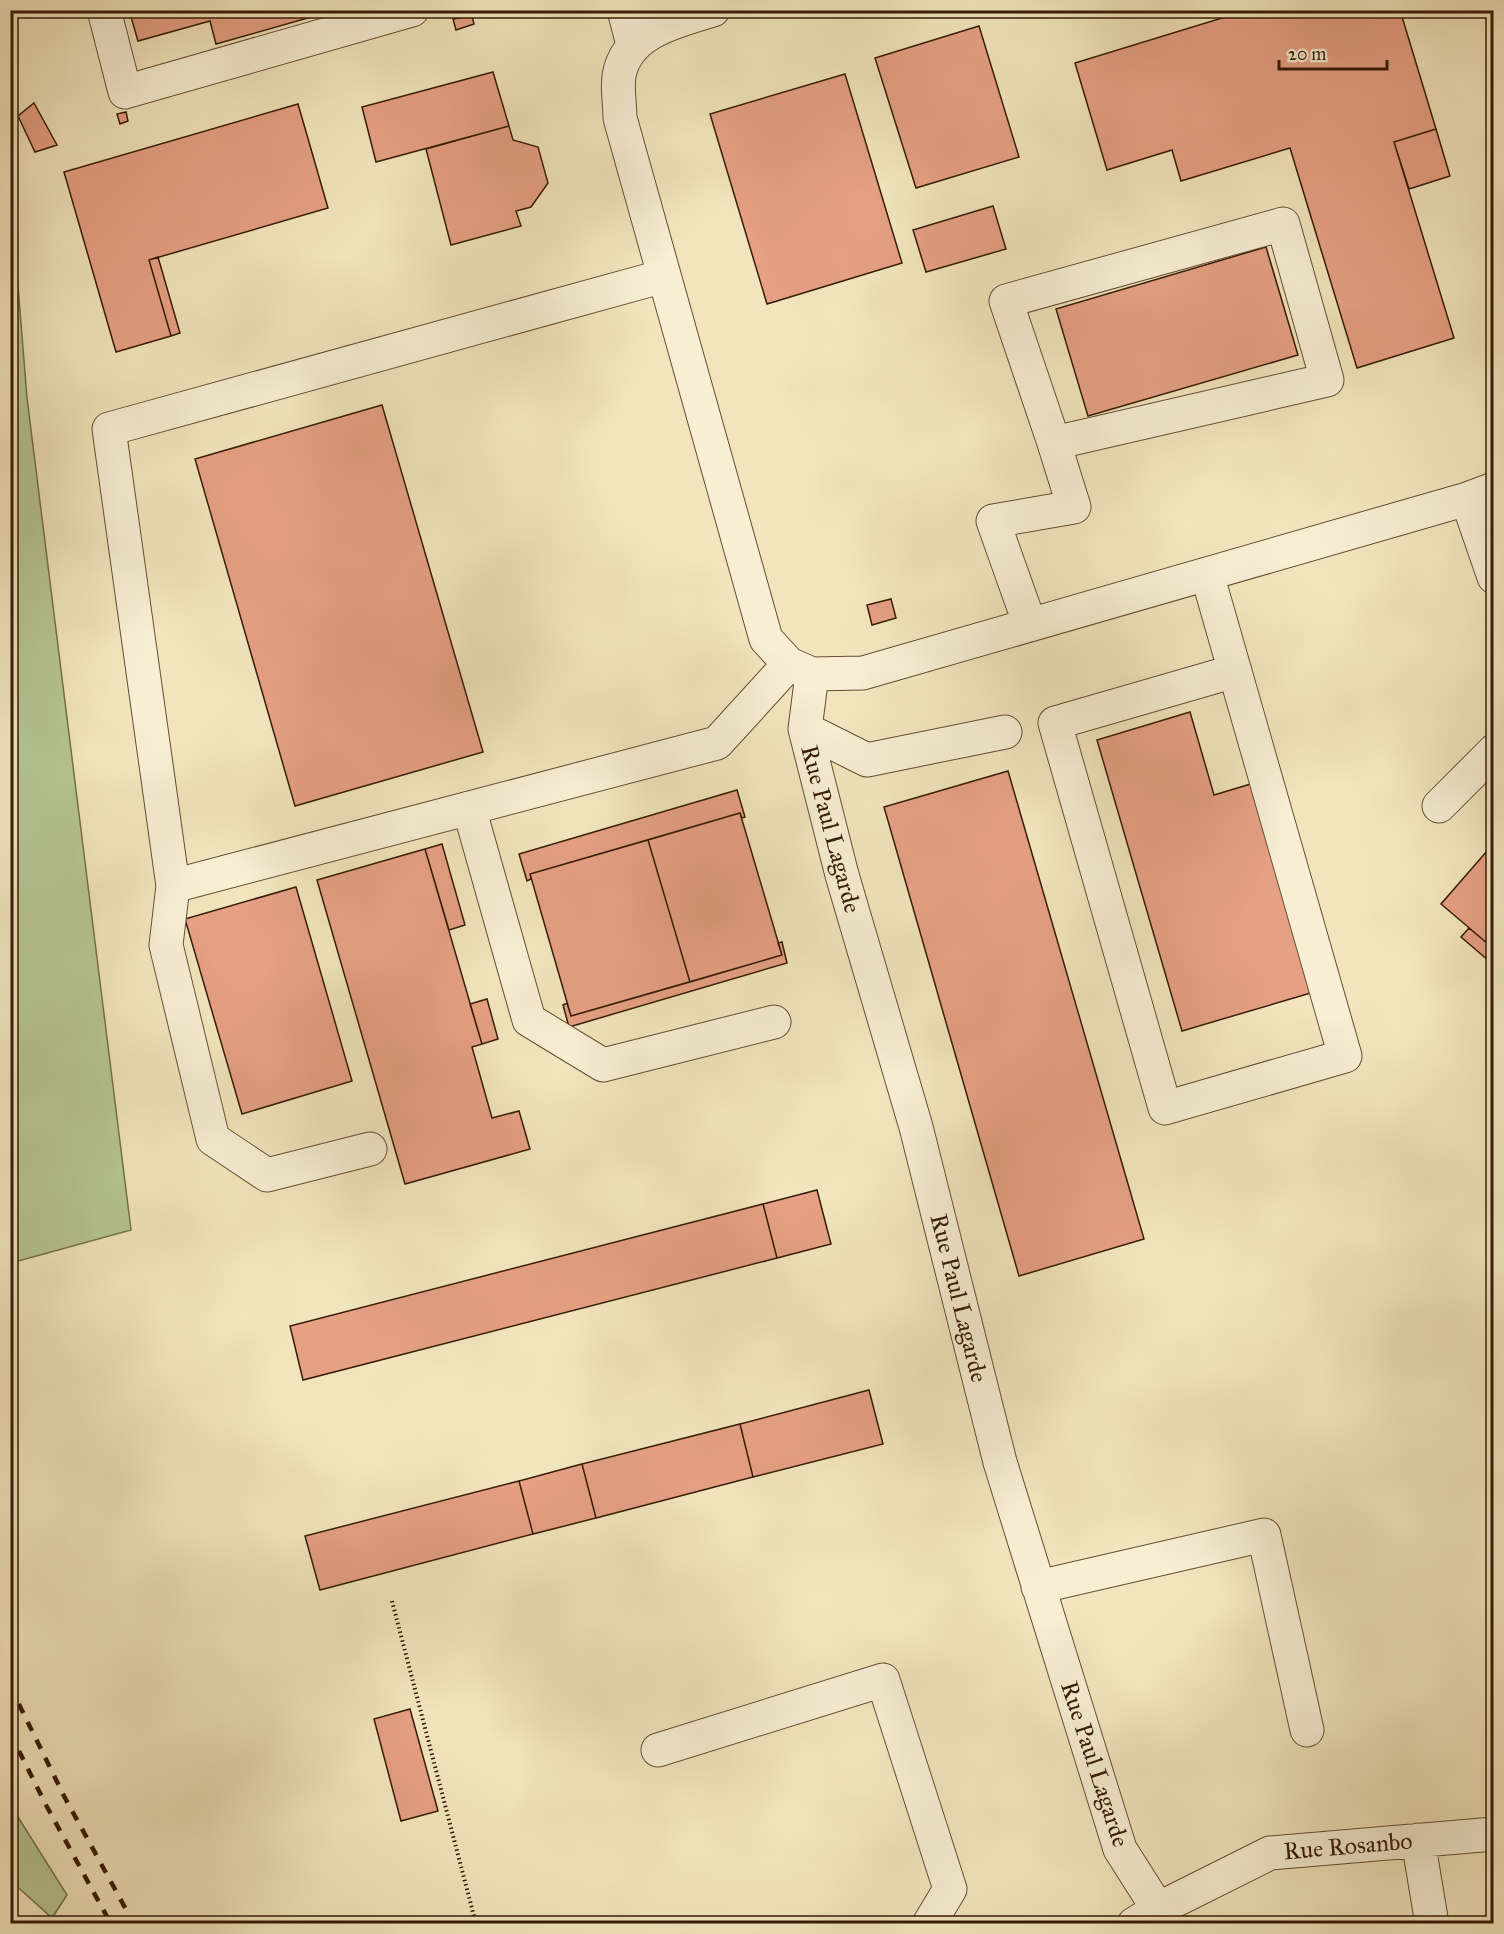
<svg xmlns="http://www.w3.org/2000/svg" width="1504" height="1934" viewBox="0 0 1504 1934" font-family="'IM FELL Great Primer',serif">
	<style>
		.green { fill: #b6c694; stroke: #76704e; stroke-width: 1.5 }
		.building { fill: #e6a084; stroke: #361b07; stroke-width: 1.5 }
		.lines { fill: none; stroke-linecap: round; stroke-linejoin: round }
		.minor-casing { stroke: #654e34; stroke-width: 35 }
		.path { stroke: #361b07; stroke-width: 4; stroke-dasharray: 1.5 3; stroke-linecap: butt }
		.minor { stroke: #f7eed4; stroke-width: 33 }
		.rail { stroke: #361b07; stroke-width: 4.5; stroke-dasharray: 10 10; stroke-linecap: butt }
		.labels { text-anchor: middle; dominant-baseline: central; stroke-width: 4.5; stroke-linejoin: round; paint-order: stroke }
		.street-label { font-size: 24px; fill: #361b07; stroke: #f7eed4 }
	</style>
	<rect width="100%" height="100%" fill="#f2e5bd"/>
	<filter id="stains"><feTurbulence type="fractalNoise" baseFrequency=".00333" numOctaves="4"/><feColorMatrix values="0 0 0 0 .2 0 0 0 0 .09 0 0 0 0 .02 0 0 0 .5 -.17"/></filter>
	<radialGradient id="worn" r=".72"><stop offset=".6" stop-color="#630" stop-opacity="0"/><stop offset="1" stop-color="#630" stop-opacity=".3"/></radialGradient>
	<path class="green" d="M10,186L27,398L131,1230L11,1263Z
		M11,1806L67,1895L52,1918L11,1881Z"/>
	<path class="building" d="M129,10H336L216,44L210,21L138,41Z
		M1248,10H1400L1436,129L1394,142L1454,338L1357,368L1290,148L1181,181L1172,150L1107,170L1075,63Z
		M472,16L474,24L456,30L453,19Z
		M979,26L1019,157L916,188L875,58Z
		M493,72L509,126L376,162L362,107Z
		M845,74L902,263L767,304L710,114Z
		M34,103L57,145L35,152L18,116Z
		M298,104L328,208L149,260L171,336L116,352L64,172Z
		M126,112L128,121L120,124L117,114Z
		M509,126L513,140L538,147L548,183L531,207L516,211L521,226L451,245L426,149Z
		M1436,129L1450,176L1409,189L1394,142Z
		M993,206L1006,249L926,272L913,230Z
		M1266,247L1298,355L1088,416L1056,309Z
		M158,257L180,333L171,336L149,260Z
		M382,405L483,752L295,806L195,459Z
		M891,599L896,618L872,625L867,605Z
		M1190,712L1214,795L1254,783L1314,992L1182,1031L1097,740Z
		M1008,771L1144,1239L1019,1276L884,807Z
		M737,790L745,817L742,818L740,813L530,874L531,879L527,881L519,854Z
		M740,813L782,955L690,982L648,840Z
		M648,840L690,982L571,1016L530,874Z
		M1494,843V949L1441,904Z
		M442,844L465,925L449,930L425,849Z
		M425,849L482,1044L472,1047L492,1118L519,1111L530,1149L405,1184L317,880Z
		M296,887L352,1081L242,1114L185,919Z
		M1469,928L1494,949V956L1489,961L1461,937Z
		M782,942L787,963L569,1027L563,1005L567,1003L571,1016L782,955L778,943Z
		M487,999L498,1039L482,1044L470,1004Z
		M817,1190L831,1244L777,1258L763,1204Z
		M763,1204L777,1258L303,1380L290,1326Z
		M869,1390L883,1444L753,1477L740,1424Z
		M740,1424L753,1477L596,1518L582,1464Z
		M582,1464L596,1518L533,1534L519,1481Z
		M519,1481L533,1534L320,1590L305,1536Z
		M410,1709L438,1811L401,1821L374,1719Z"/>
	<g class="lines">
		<defs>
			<path id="minor" d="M104,10L125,92L412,10
				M624,10L633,45
				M713,10C677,21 626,32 619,76C617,89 620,105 620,118L766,639L789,664L812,674L863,673L1467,499L1494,489
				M664,276L109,429L173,886L717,743L789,664
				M1467,499L1494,577
				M1207,574L1345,1056L1165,1108L1055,723L1235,671
				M1030,625L993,521L1074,507L1054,443L1327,380L1283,224L1006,301L1054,443
				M812,674L805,729L842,875L916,1127L1000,1462L1120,1849L1158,1909
				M805,729L867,760L1005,732
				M1439,806L1494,751
				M469,808L529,1020L603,1065L774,1022
				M173,886L166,945L213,1139L267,1175L370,1149
				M1038,1587L1264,1535L1307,1730
				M658,1750L883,1680L950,1889L929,1924
				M1418,1840L1432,1924
				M1134,1924L1158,1909L1270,1853L1494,1834"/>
		</defs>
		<use href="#minor" class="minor-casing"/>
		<path class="path" d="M392,1601L476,1924"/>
		<use href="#minor" class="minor"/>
		<path class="rail" d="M10,1686L64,1796L134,1924
			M10,1733L46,1805L111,1924
			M10,1912L24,1924"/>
	</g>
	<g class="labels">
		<g class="street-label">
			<text transform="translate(831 829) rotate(75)">Rue Paul Lagarde</text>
			<text transform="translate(959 1298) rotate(76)">Rue Paul Lagarde</text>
			<text transform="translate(1095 1764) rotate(72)">Rue Paul Lagarde</text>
			<text transform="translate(1348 1846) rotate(-5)">Rue Rosanbo</text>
		</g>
	</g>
	<rect width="1504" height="1934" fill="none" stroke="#f2e5bd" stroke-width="36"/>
	<rect x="12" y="12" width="1480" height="1910" fill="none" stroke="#361b07" stroke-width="3"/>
	<rect x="18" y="18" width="1468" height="1898" fill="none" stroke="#361b07" stroke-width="1.5"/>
	<path d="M1279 60v9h108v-9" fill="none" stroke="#361b07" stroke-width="3"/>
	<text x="1288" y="60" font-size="18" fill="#361b07" stroke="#f7eed4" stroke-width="4.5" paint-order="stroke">20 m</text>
	<rect width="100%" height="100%" filter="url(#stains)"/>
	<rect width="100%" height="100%" fill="url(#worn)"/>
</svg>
